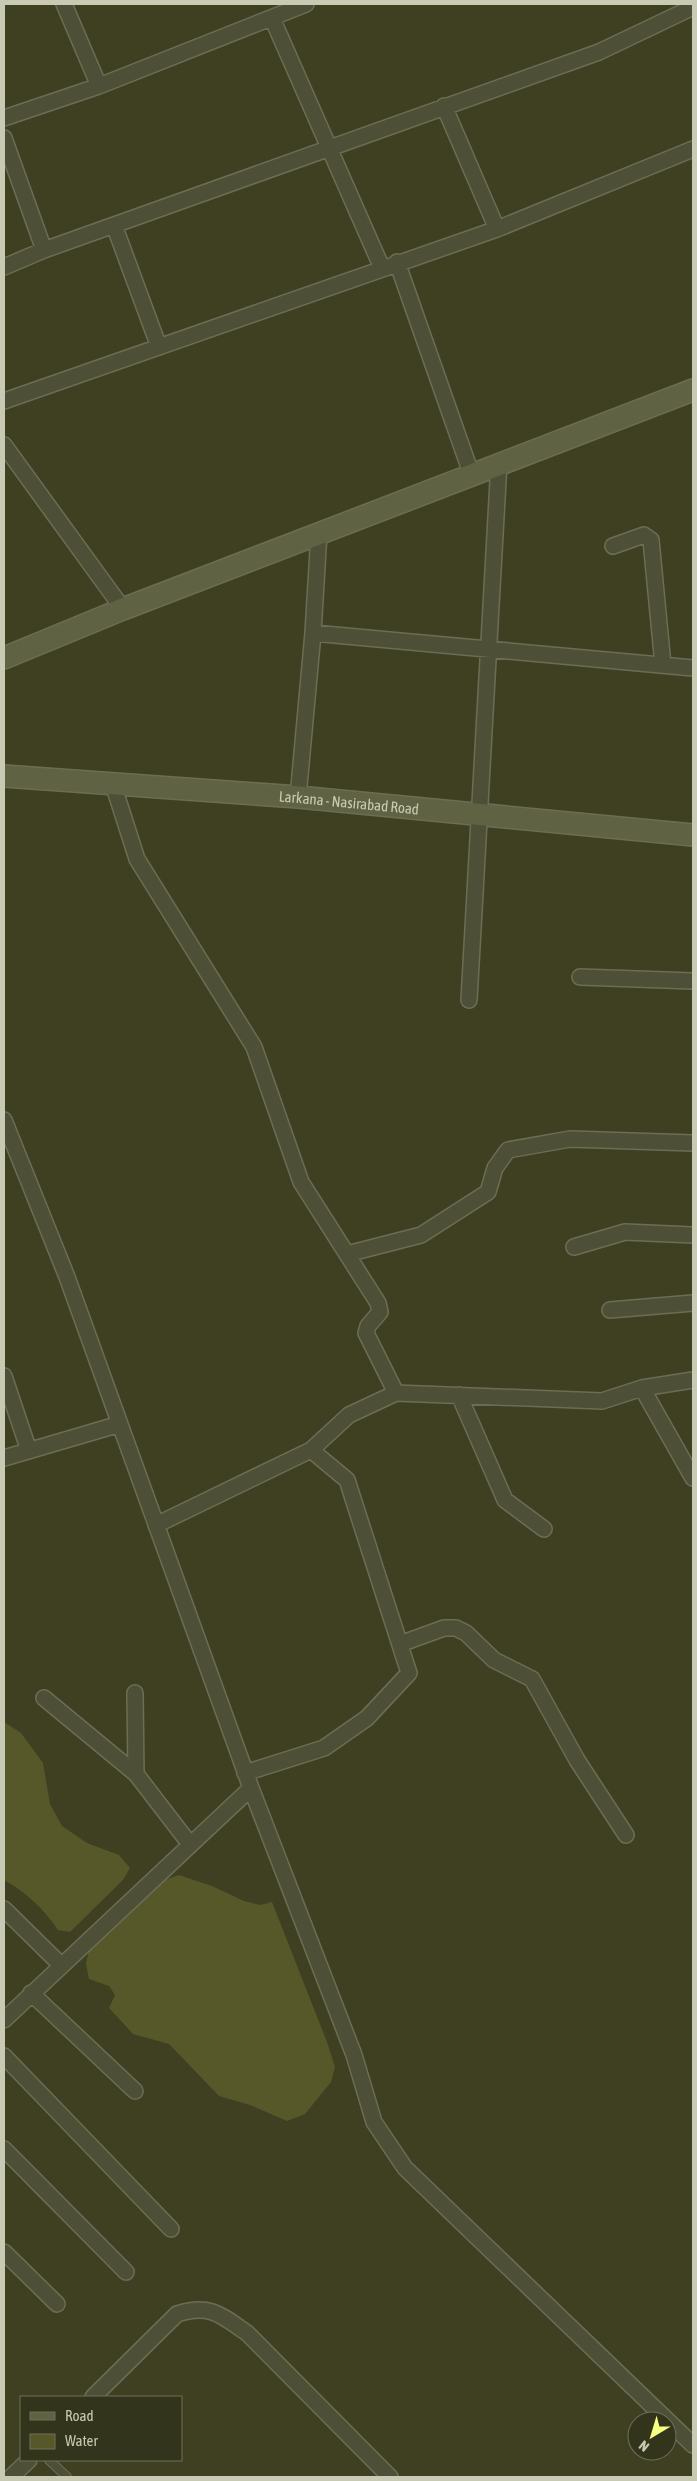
<svg xmlns="http://www.w3.org/2000/svg" width="697" height="2481" viewBox="0 0 697 2481" font-family="'Asap Condensed',sans-serif">
	<style>
		.water { fill: #565829 }
		.lines { fill: none; stroke-linecap: round; stroke-linejoin: round }
		.lane-casing { stroke: #6c6d55; stroke-width: 10 }
		.street-casing { stroke: #6c6d55; stroke-width: 18 }
		.secondary-casing { stroke: #6c6d55; stroke-width: 24 }
		.lane { stroke: #4e4f37; stroke-width: 8 }
		.street { stroke: #4e4f37; stroke-width: 15 }
		.secondary { stroke: #606244; stroke-width: 21 }
		.labels { text-anchor: middle; dominant-baseline: central; stroke-width: 4; stroke-linejoin: round; paint-order: stroke }
		.street-label { font-size: 15px; fill: #c9cab3; stroke: #33341c }
	</style>
	<rect width="100%" height="100%" fill="#3f3f22"/>
	<path class="water" d="M4,1722L21,1733L43,1763L50,1804L62,1826L87,1843L119,1855L130,1868L123,1880L70,1932L58,1930C43,1908 27,1893 4,1880Z
		M179,1875L212,1886L244,1901L260,1905L272,1902L327,2042L335,2067L331,2082L305,2114L287,2121L250,2105L219,2096L169,2044L133,2034L109,2008L115,1995L109,1986L89,1979L86,1964L89,1949L157,1883Z"/>
	<g class="lines">
		<defs>
			<path id="lane" d="M49,2460L67,2477"/>
			<path id="street" d="M64,4L99,86
				M272,18L382,268
				M444,106L497,229
				M4,118L99,86L306,4
				M4,138L44,250
				M114,225L159,347
				M397,262L471,473
				M4,267L44,250L599,52L687,10
				M4,401L497,229L693,149
				M4,445L123,609
				M613,546L644,535L651,540L663,665
				M313,633L693,668
				M113,784L137,859L254,1047L301,1182L378,1303L380,1312L368,1326L366,1333L396,1393
				M298,797L313,633L319,533
				M580,977L693,981
				M469,1000L499,463
				M4,1120L67,1277L251,1788L354,2055L374,2122L405,2168L693,2445
				M574,1247L625,1232L693,1235
				M347,1254L421,1235L488,1192L495,1168L508,1150L570,1139L693,1143
				M610,1310L693,1303
				M4,1376L29,1451
				M642,1388L693,1478
				M459,1395L505,1500L544,1529
				M4,1458L120,1424
				M156,1525L311,1450L349,1415L396,1393L602,1401L642,1388L693,1380
				M400,1644L444,1628H456L466,1633L494,1660L532,1679L577,1760L626,1835
				M135,1693L136,1774
				M44,1698L136,1774L189,1843
				M245,1773L324,1748L367,1718L409,1673L347,1480L311,1450
				M4,1909L61,1965
				M31,1993L135,2091
				M4,2020L251,1788
				M4,2056L171,2229
				M4,2149L126,2272
				M4,2252L57,2304
				M93,2397L177,2314C209,2303 221,2315 247,2333L390,2477
				M11,2477L29,2460"/>
			<g id="secondary">
				<path d="M4,658L123,609L693,390"/>
				<path id="s1" d="M4,776L298,797L693,835"/>
			</g>
		</defs>
		<use href="#lane" class="lane-casing"/>
		<use href="#street" class="street-casing"/>
		<use href="#secondary" class="secondary-casing"/>
		<use href="#lane" class="lane"/>
		<use href="#street" class="street"/>
		<use href="#secondary" class="secondary"/>
	</g>
	<g class="labels">
		<g class="street-label">
			<text stroke="none"><textPath href="#s1" startOffset="346">Larkana - Nasirabad Road</textPath></text>
		</g>
	</g>
	<rect width="697" height="2481" fill="none" stroke="#c9cab3" stroke-width="10"/>
	<rect x="20" y="2396" width="162" height="65" fill="#33341c" stroke="#6f7058"/>
	<rect x="30" y="2412" width="25" height="8" fill="#606244" stroke="#6f7058"/>
	<text x="65" y="2421" font-size="15" fill="#c9cab3">Road</text>
	<rect x="30" y="2434" width="25" height="15" fill="#565829" stroke="#6f7058"/>
	<text x="65" y="2446" font-size="15" fill="#c9cab3">Water</text>
	<g transform="translate(652 2436) rotate(218)"><circle r="24" fill="#33341c" stroke="#6f7058"/>
	<path d="M0-4L9 19L0 12L-9 19Z" fill="#f7fe84"/>
	<text y="-8" font-size="14" font-weight="bold" text-anchor="middle" fill="#c9cab3">N</text>
	</g>
</svg>
